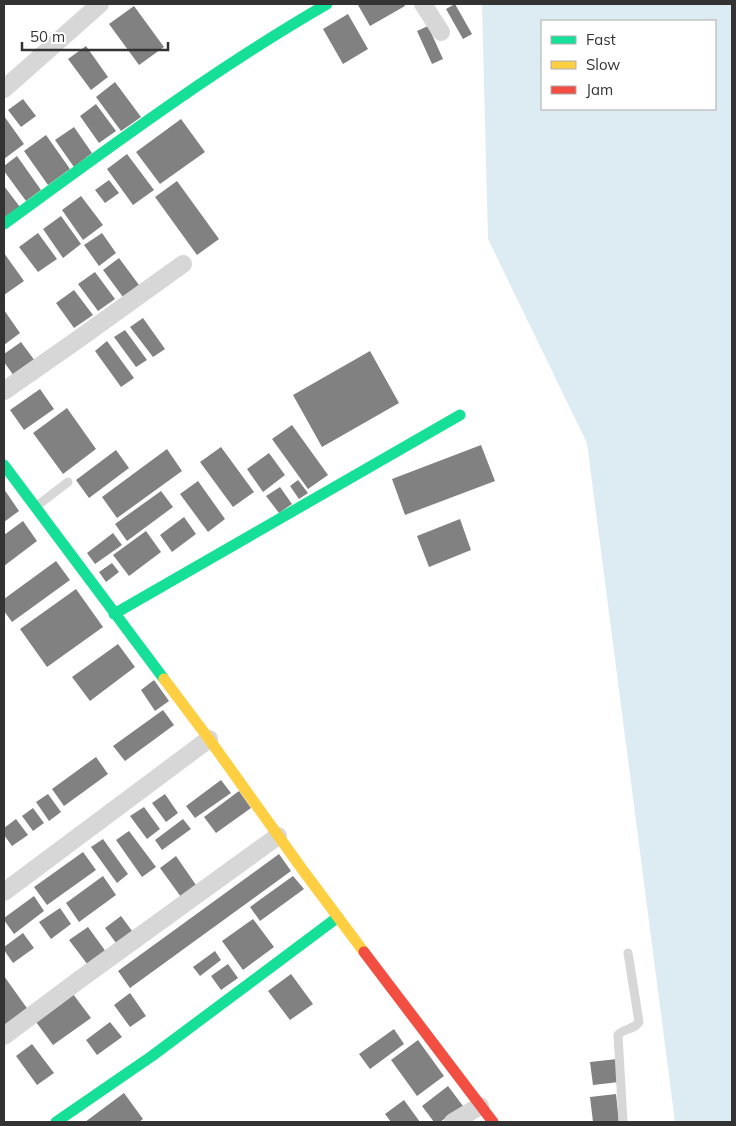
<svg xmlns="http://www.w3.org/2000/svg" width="736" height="1126" viewBox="0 0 736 1126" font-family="Mulish,sans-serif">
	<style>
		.water { fill: #ddebf3; fill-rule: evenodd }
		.building { fill: #818181 }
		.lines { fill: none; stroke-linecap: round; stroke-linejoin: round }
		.lane { stroke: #d7d7d7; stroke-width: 9 }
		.street { stroke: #d7d7d7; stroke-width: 18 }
		.fast { stroke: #16e098; stroke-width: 11 }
		.slow { stroke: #ffcf43; stroke-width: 11 }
		.jam { stroke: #f24e42; stroke-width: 11 }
	</style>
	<rect width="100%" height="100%" fill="#fff"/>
	<path class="water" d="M482,4H732V1122H675L587,443L488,239ZM542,21H715V109H542Z"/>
	<path class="building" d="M360,4H404L405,6L370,26L358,5Z
		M455,4L472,34L463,39L446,9Z
		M134,6L164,47L139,65L109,24Z
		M348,14L368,49L343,64L323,29Z
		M428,26L443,59L432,64L417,31Z
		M86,46L108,77L91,90L68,59Z
		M115,82L141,117L121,131L96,97Z
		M23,99L36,116L21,127L8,110Z
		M96,104L116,131L99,143L80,116Z
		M4,116L24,144L4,159Z
		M181,119L205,152L160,184L136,152Z
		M74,127L92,153L74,167L55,140Z
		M46,135L70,169L48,185L24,151Z
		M127,154L154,190L133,205L107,169Z
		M17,156L41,190L26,201L4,171V166Z
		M109,180L119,193L105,203L95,190Z
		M177,181L219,239L197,255L155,197Z
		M4,186L20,207L4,219Z
		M81,196L103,225L83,240L62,210Z
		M61,216L81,244L63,258L43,229Z
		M38,233L57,259L38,272L19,247Z
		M102,233L116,253L99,266L84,245Z
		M4,253L24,281L4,295Z
		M119,258L139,285L123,297L103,270Z
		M95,272L115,299L98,311L78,284Z
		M74,290L93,315L74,328L56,303Z
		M4,310L20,333L4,345Z
		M143,318L165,349L153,357L130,327Z
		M125,330L147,360L136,367L114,337Z
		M107,341L134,378L121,387L95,351Z
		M21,342L35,361L14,376L4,362V354Z
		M370,351L399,403L322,447L293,395Z
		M40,389L54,409L24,430L10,410Z
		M67,408L96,449L63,474L33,433Z
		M292,425L328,475L308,489L272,439Z
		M481,445L495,481L405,515L392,479Z
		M221,447L254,492L233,507L200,462Z
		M167,449L182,471L117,518L102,497Z
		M116,450L129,468L89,498L76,480Z
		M269,453L285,475L263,492L247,469Z
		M298,480L308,493L299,499L290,486Z
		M198,481L225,519L208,532L180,494Z
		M280,487L292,504L279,513L266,496Z
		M4,489L19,511L4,522Z
		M161,491L173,507L127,541L115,524Z
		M184,517L196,534L172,552L160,535Z
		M460,519L471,550L429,567L417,536Z
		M23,521L37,541L4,566V535Z
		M146,531L161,552L129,576L113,555Z
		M113,533L122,545L95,564L87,553Z
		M56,561L70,580L12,622L4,611V599Z
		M112,563L119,572L106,582L99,572Z
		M76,589L103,627L47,667L20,629Z
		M118,644L135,667L90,701L72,677Z
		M154,680L169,701L155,711L141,690Z
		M163,710L174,725L125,761L113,746Z
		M96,757L108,774L64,806L52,789Z
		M221,780L231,793L195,818L186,806Z
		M239,791L251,808L216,833L204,817Z
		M48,794L61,812L49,821L36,802Z
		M165,794L178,813L166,822L152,803Z
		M144,807L160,829L147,839L130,816Z
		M33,808L44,823L33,831L22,816Z
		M16,819L28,835L12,846L4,835V828Z
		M183,819L191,829L162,850L155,840Z
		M129,831L156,867L142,877L116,840Z
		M103,839L128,874L117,883L91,847Z
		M83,852L96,870L47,905L34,887Z
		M279,854L291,871L130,988L118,971Z
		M176,856L196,885L181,897L160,868Z
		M103,876L116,895L79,922L66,903Z
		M293,876L304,889L260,921L250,907Z
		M34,896L44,911L14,934L4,920V918Z
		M60,908L71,924L51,939L39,922Z
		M121,916L135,935L119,947L105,928Z
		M253,919L274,947L243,970L222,941Z
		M88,927L109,956L91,969L69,940Z
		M23,933L34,948L13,963L4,950V947Z
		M215,951L221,960L200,976L193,967Z
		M228,964L238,978L221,990L211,976Z
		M291,974L313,1004L290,1020L268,991Z
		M4,976L29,1011L4,1029Z
		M130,993L146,1016L130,1027L114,1005Z
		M73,994L91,1018L53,1045L36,1022Z
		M110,1022L122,1037L97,1055L86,1040Z
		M394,1029L404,1044L370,1069L359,1054Z
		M418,1040L444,1076L417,1096L391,1060Z
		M32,1044L54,1073L37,1085L16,1056Z
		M617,1059L619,1082L593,1085L590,1062Z
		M448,1086L463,1106L440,1122H434L422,1106Z
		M124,1093L143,1119L139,1122H85Z
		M616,1094L619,1122H593L590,1097Z
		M404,1100L420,1122H391L385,1114Z"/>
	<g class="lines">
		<path class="lane" d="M38,505L68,482
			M623,1122L618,1035C624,1028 634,1030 639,1022L628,953"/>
		<path class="street" d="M423,4L441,32
			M4,89L100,4
			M4,391L80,338L183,264
			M4,892L209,739
			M4,1036L79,980L278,836
			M453,1122L480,1106"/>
		<path class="fast" d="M4,224C110,147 213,70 327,4
			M4,465L164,679
			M114,614L460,415
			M56,1122L152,1056L338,917"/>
		<path class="slow" d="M164,679L209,739L302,869L364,952"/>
		<path class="jam" d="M364,952L493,1122"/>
	</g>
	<rect width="736" height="1126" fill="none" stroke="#333333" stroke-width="10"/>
	<rect x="541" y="20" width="175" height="90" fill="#ffffff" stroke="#adadad"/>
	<rect x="551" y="36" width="25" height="8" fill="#16e098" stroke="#adadad"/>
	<text x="586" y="45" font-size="15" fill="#333333">Fast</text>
	<rect x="551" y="61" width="25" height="8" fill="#ffcf43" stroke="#adadad"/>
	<text x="586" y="70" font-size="15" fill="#333333">Slow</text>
	<rect x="551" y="86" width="25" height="8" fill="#f24e42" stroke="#adadad"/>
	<text x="586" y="95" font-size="15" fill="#333333">Jam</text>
	<path d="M22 42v8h146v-8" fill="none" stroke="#333333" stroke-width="2.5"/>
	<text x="30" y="42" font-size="15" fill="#333333" stroke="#ffffff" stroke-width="4" paint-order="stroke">50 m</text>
</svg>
